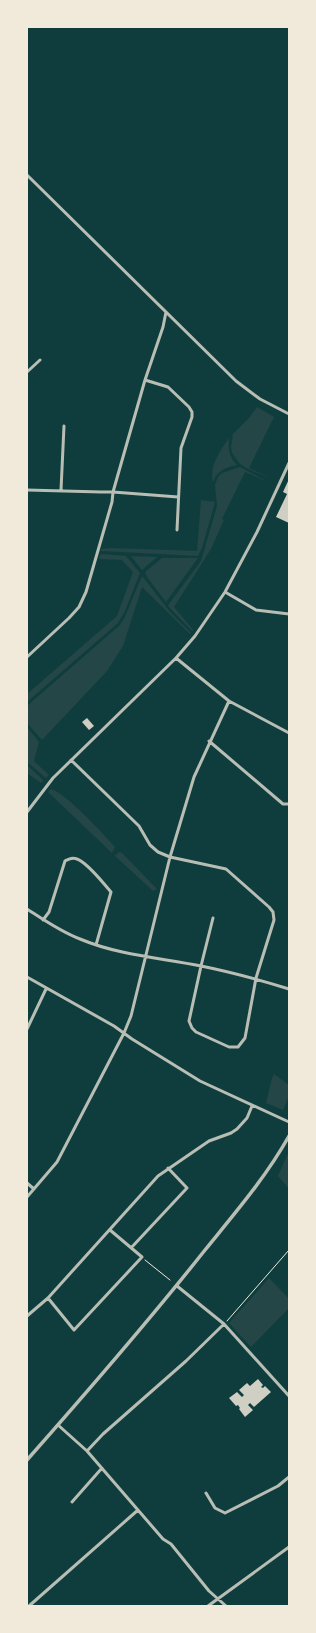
<svg xmlns="http://www.w3.org/2000/svg" width="316" height="1633" viewBox="0 0 316 1633" font-family="'Noto Serif',serif">
	<style>
		.green { fill: #244646 }
		.building { fill: #cfcfc3 }
		.lines { fill: none; stroke-linecap: round; stroke-linejoin: round }
		.path { stroke: #f1e9da; stroke-width: 1 }
		.minor { stroke: #b8beb3; stroke-width: 3 }
		.tertiary { stroke: #b8beb3; stroke-width: 3.5 }
	</style>
	<rect width="100%" height="100%" fill="#0f3d3e"/>
	<path class="green" d="M257,407L274,417L249,468L273,479L248,469L240,464L232,453L231,447L233,434L249,418Z
		M229,438C228,449 229,457 237,465C226,467 217,471 213,482C209,466 220,451 229,438Z
		M240,467L268,482L245,472L222,519L224,520L211,549L174,607L193,630L192,631L168,606L169,604L201,561L217,506L215,485L218,477L222,473Z
		M201,500L215,502L202,548L198,556L101,551V549L110,548L197,551Z
		M101,554L126,556L140,573L125,611L118,623L27,702V694L117,616L133,572L122,560L100,559L99,557Z
		M131,556L157,557L142,570Z
		M162,558H198L166,602L147,577L145,572Z
		M143,577L170,612L191,633L190,634L142,587L123,646L107,671L42,740L27,723V706L120,625L125,617L141,578Z
		M27,727L39,742L34,761L49,775L46,778L27,762Z
		M27,765L42,779L43,781L41,783L27,773Z
		M51,789C66,793 103,834 115,847L112,853L48,792Z
		M119,852L122,853L157,889L153,891L114,855H116Z
		M274,1074L289,1085V1096L283,1110L266,1103L272,1078Z
		M289,1151V1189L278,1176Z
		M269,1278L289,1299V1308L251,1347L229,1323Z"/>
	<path class="building" d="M289,479V523L276,517L287,494L283,492Z
		M87,718L94,726L89,730L82,722Z
		M258,1379L263,1385L261,1387L263,1388L265,1386L271,1392L254,1407L250,1403L248,1405L253,1410L245,1417L239,1409L240,1408L238,1405L236,1406L229,1398L237,1392L242,1397L244,1395L239,1390L247,1383L250,1386Z"/>
	<g class="lines">
		<path class="path" d="M145,1260L170,1280
			M227,1321L289,1250"/>
		<path class="minor" d="M27,175L236,381L260,399L289,414
			M27,372L40,360
			M145,380L168,387L189,407L192,412V417L181,448L177,530
			M27,490L101,492H113L178,497
			M61,490L64,426
			M225,592L256,610L289,614
			M27,657L69,618L79,607L86,592L112,502L113,492L145,380L163,327L166,312
			M176,658L229,701L289,733
			M209,741L283,804H289
			M71,760L139,826L150,845L158,852L170,857L226,869L269,907L273,912L274,920L256,978L245,1038L238,1047H229L196,1032L192,1028L189,1021L201,966L213,918
			M27,812L53,778L176,658L195,636L225,592L257,532L289,463
			M27,909C44,920 61,932 80,939C118,955 161,958 201,966C231,972 260,980 289,989
			M43,920L49,912L65,861C69,859 72,857 77,859C88,863 103,883 111,892L96,945
			M27,977L114,1026L132,1039L200,1081L289,1122
			M27,1029L46,989
			M27,1183L34,1189
			M27,1197L57,1162L124,1033L131,1016L170,857L194,777L229,701
			M131,1248L187,1188L168,1168
			M177,1286L224,1324L289,1396
			M48,1298L74,1330L142,1257L110,1230
			M27,1316L48,1298L158,1176L209,1141L231,1133L237,1129L247,1118L252,1106
			M58,1425L87,1451L163,1539L171,1544L209,1591L226,1606
			M87,1451L103,1434L186,1361L224,1324
			M206,1493L215,1508L225,1513L278,1486L289,1477
			M72,1502L102,1468
			M29,1606L138,1510
			M208,1606L289,1547"/>
		<path class="tertiary" d="M27,1460C88,1391 148,1322 205,1250C235,1213 266,1177 289,1136"/>
	</g>
	<rect width="316" height="1633" fill="none" stroke="#f1e9da" stroke-width="56"/>
</svg>
